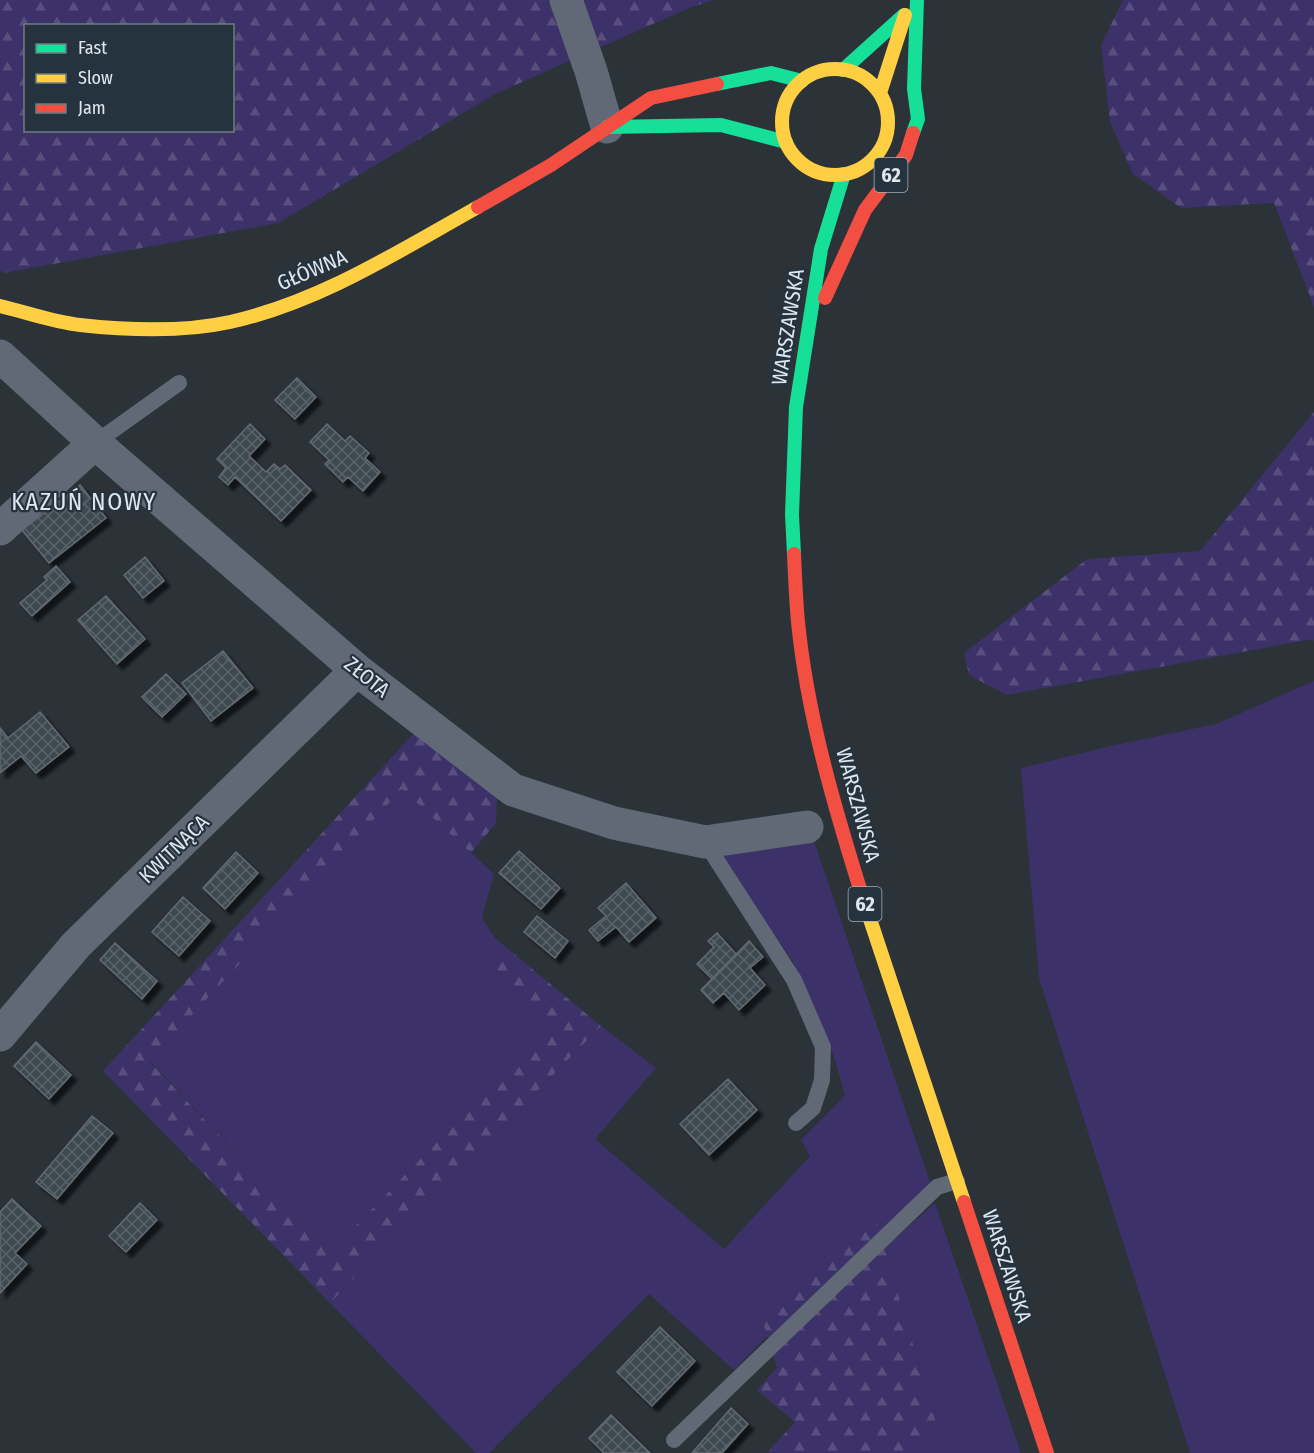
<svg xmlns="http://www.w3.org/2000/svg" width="1314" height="1453" viewBox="0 0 1314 1453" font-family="'Fira Sans Condensed',sans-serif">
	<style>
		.green { fill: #3d3169 }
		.forest { fill: url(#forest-firs); fill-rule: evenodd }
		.building { fill: url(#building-cross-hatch); stroke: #646b70; stroke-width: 1.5; filter: url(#shadow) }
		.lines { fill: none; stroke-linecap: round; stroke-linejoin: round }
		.lane { stroke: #616876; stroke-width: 16 }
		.street { stroke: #616876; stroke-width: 33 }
		.fast { stroke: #16e098; stroke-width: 14 }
		.slow { stroke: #ffcf43; stroke-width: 14 }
		.jam { stroke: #f24e42; stroke-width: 14 }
		.labels { text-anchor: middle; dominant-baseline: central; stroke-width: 4.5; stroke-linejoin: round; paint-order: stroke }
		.shield { fill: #25333e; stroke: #a6b1b9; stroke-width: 1.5 }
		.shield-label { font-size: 20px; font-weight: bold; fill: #dee7ee }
		.street-label { font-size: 21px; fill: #dee7ee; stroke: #25333e }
		.quarter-label { font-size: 24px; letter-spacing: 1.5px; fill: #dee7ee; stroke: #25333e }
	</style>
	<defs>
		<pattern id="forest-firs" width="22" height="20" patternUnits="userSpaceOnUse" patternTransform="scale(1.5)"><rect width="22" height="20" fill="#3d3169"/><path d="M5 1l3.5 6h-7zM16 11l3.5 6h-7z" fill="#594f7f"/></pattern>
		<pattern id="building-cross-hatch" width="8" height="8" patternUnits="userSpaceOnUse" patternTransform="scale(1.5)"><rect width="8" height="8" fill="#3c4a50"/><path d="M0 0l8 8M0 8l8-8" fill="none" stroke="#58646a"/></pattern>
		<filter id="shadow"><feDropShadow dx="5.5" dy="5.5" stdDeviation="1.5" flood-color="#0009"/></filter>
	</defs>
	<rect width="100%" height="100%" fill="#2b3238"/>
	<path class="green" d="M1314,681V1453H1190L1039,978L1021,768L1115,745L1216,724Z
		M402,788L494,874L482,918L495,938V967L545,1031L330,1252L149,1060Z
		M813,838L931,1185L880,1233L872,1210L762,1319L767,1336L734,1370L649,1294L489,1453H476L330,1303L601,1026L656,1068L595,1139L724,1249L810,1156L801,1140L845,1095L831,1047L793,962L717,849Z
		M935,1203L1021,1453H923L939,1433L884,1248Z"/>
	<path class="forest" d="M0,0H713L689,8L495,94L278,223L4,273L0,270ZM26,26H232V130H26Z
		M1123,0H1314V307L1274,203L1181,208L1133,174L1110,122L1101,45Z
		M1314,412V642L1313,639L1007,695L969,675L964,653L1087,559L1200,551Z
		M414,733L497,795L496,823L471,853L402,789L149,1061L330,1252L545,1031L495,967V938L601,1026L330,1303L103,1071Z
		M873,1209L939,1433L923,1453H767L795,1422L757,1390L777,1368L762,1319Z"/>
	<path class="building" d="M297,378L316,397L295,419L275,400Z
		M250,424L265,439L249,456L266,472L274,464L280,469L285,465L311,490L281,521L235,477L228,485L219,477L226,468L217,459Z
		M327,424L345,441L350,436L369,453L365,458L380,472L363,491L348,477L343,482L325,464L329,460L310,442Z
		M80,485L106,518L49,563L22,530Z
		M145,557L164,581L143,598L124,575Z
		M56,566L70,582L32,616L20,603L47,580L44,577Z
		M106,596L145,639L117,664L78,620Z
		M223,651L253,688L211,721L182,683Z
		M166,674L186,694L162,717L142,697Z
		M40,712L69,747L36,773L21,756L0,773V728L8,738Z
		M519,851L560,888L541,909L499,873Z
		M236,852L258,873L225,909L203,888Z
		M626,883L656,918L629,942L616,927L598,941L589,930L606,916L598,908Z
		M183,897L210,921L179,956L152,932Z
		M537,916L568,941L555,958L524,932Z
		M717,933L736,954L712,979L697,964L714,947L708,941Z
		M749,941L763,957L750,968L765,985L739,1010L724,993L713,1003L701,990Z
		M115,943L157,981L142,999L100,960Z
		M36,1042L71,1075L49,1099L14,1066Z
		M728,1079L757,1110L709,1155L680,1124Z
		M92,1116L113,1133L57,1199L36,1182Z
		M12,1199L41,1226L15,1253L27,1264L0,1293V1212Z
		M140,1203L157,1220L126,1252L109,1236Z
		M660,1327L695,1361L652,1406L617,1372Z
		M731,1408L748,1424L722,1453H692Z
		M611,1415L650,1453H604L589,1438Z"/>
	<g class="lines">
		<path class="lane" d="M95,443L179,383
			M705,842L794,980L823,1047L822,1080L813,1108L796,1123
			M674,1440L937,1187L957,1181"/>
		<path class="street" d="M566,0L591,71L607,127
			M0,356L95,443L357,670L513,790L614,823L705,842L807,827
			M0,529L95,443
			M0,1035L76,945L357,670"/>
		<path class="fast" d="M843,70L904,15
			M717,84L771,73L802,81
			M607,127L721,125L786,142
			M913,133L918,119L914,89L917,0
			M794,554L792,515L796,407L821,249L844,174"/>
		<path class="slow" d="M782 122a53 53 0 1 1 106 0a53 53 0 1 1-106 0Z
			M880,93L905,15
			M0,306C26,312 53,322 80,325C126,330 185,332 230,322C320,302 399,251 478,207
			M860,889L964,1202"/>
		<path class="jam" d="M478,207L551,165L651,98L717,84
			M825,298L865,210L906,155L913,133
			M794,554C795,577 796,600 798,622C807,713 833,802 860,889
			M964,1202L1047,1453"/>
	</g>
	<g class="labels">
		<g class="shield">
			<rect x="874.5" y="158" width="33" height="34" rx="4.5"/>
			<rect x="848.5" y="887" width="33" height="34" rx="4.5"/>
		</g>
		<g class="shield-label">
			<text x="891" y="175">62</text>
			<text x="865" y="904">62</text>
		</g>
		<g class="street-label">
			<text transform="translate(312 270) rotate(-23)">GŁÓWNA</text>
			<text transform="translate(788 327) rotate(-81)">WARSZAWSKA</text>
			<text transform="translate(367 677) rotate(39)">ZŁOTA</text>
			<text transform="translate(858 805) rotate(75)">WARSZAWSKA</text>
			<text transform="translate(174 849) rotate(-44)">KWITNĄCA</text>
			<text transform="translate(1007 1266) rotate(72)">WARSZAWSKA</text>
		</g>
		<g class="quarter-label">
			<text x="84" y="502">KAZUŃ NOWY</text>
		</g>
	</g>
	<rect x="24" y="24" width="210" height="108" fill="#25333e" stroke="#6f7b84" stroke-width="1.5"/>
	<rect x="36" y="44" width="30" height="9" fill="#16e098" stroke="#6f7b84" stroke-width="1.5"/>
	<text x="78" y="54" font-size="18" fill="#dee7ee">Fast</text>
	<rect x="36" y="74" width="30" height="9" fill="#ffcf43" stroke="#6f7b84" stroke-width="1.5"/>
	<text x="78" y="84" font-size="18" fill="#dee7ee">Slow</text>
	<rect x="36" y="104" width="30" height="9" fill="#f24e42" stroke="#6f7b84" stroke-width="1.5"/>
	<text x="78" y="114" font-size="18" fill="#dee7ee">Jam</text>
</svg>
